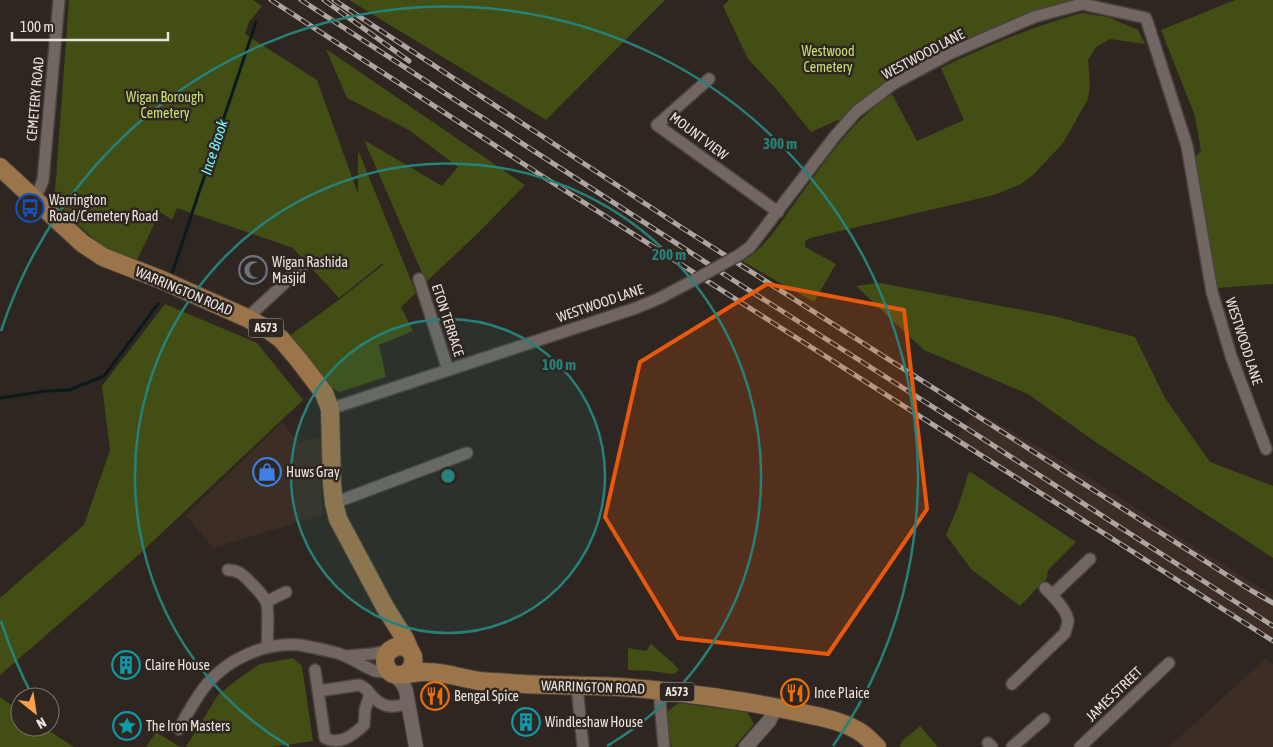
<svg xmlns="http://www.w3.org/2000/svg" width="1273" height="747" viewBox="0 0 1273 747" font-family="'Asap Condensed',sans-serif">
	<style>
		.built { fill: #3c2d25 }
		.green { fill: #434e15 }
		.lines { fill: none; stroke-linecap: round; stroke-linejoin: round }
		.stream { stroke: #0b1b1c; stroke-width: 3 }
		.minor-casing { stroke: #49423d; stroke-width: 14 }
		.tertiary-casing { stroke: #49423d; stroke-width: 16 }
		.primary-casing { stroke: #49423d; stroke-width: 20 }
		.minor { stroke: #716661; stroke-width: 11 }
		.tertiary { stroke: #716661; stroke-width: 14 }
		.primary { stroke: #9c744a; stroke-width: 18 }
		.rail-casing { stroke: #aca5a1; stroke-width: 5 }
		.rail { stroke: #2f2621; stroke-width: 3; stroke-dasharray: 9; stroke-linecap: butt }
		.minor-bridge-casing { stroke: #49423d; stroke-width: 14; stroke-linecap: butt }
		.minor-bridge { stroke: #716661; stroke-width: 11 }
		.marked { fill: #e8590c; fill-opacity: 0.2; stroke: #e8590c; stroke-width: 4; stroke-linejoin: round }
		.ring { fill: none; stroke: #258179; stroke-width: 2.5 }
		.labels { text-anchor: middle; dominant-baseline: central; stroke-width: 5; stroke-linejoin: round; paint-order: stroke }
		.shield { fill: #2f2621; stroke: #b1aaa6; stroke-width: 1 }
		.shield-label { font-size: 12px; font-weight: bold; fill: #e9e3df }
		.park-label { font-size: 14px; fill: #c8e071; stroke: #2f2621 }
		.street-label { font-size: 14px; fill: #e9e3df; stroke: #2f2621 }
		.poi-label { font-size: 14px; fill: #e9e3df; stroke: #2f2621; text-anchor: start }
		.water-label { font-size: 15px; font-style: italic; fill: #79f5fc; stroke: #2f2621 }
		.centre { fill: #258179; stroke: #2f2621; stroke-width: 2.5 }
		.ring-label { font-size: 15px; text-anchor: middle; font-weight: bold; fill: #258179; stroke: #2f2621; stroke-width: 5; stroke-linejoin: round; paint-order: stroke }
	</style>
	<rect width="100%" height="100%" fill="#2f2621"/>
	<path class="built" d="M975,410L1054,456L1116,495L1198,549L1273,595V643L954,442Z
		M282,422L298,442L321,438L322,515L213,548L186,515Z
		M1265,659L1273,664V747H1169Z"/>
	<path class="green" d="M69,0H253L262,6L249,22L245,34L317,80L358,194V150L416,293L401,307L413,331L379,345L386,377L339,392L321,381L288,337L340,299L383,265V263L339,298L293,248L177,208L172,220L160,212L136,262L103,247L68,216L59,202L55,192Z
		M349,0H665L546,120Z
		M729,0H1083L951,53L856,112L811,132L777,90L748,59L723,6Z
		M1235,0H1273V284L1217,288L1215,286L1197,182L1198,173L1192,160L1201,151L1195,116L1161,30Z
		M1082,13L1108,17L1138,30L1145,44L1110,39L1096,47L1088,60L1090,85L1088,99L1063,143L1033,175L1021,184L994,195L810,238L805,241V247L836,264L814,302L742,261C762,251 776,229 789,211C819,171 849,121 892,94L917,141L964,120L941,68C987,46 1033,26 1082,13Z
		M326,49L525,185L479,232L426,282L364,140L442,186L458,167L409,130L347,98Z
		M880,283L1054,316L1135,337L1165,398L1210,462L1273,486V558L1097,443L1028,394L924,350L856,286Z
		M165,304L257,343L303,400L134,559L0,675V598L84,525L110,450L102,386Z
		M969,471L1076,542L1048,570L1047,578L1020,606L971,569L946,535L959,504Z
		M651,644L674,664L679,670L674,674L650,671L628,670V648L646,651Z
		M293,658L302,666L313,741L271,747H186L218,695L238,679L260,664Z
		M0,697L20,711V727H43L74,747H0Z
		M679,703L747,712L754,724L734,747H672L670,743L667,713L670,709Z
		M920,726L938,747H900L902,741Z
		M156,732L180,747H146Z"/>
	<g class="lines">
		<path class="stream" d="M172,273L256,22
			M0,398L47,391L69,390L104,376L158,304"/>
		<defs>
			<path id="minor" d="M709,79L657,125L778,212
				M33,198L40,188L43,180L59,0
				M739,255L750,247L835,136L856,112L893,84L951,53L1034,17L1082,4L1146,18L1187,146L1212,292L1231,356L1266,449
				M419,279L448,370
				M247,318L303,266
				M330,409L636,308L660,298L696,279
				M334,503L467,453
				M228,570C240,571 242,574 251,583C256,588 262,594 266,601C270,611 266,635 268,647
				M1052,595L1090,559
				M266,602L286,592
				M346,656L372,654L389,651
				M315,670L325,738C340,746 353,735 364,725L365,710L370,694
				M1012,684L1065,633C1066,629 1068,625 1068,621C1068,611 1052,595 1045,588
				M577,686L583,747
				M659,690L664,747
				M318,691L359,685C365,687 367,690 371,695C383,708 391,708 408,704
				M179,729C187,714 196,697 207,684C229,658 266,642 300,645C312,647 325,650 337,653C351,657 362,666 375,671C380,672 385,672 391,672
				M988,743L992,747
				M1012,747L1044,719
				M1080,747L1169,663"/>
			<path id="tertiary" d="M394,674L403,684L406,691L416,747
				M746,747L769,721L776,707"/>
			<path id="primary" d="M0,167L82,243L103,257L162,280L247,318L267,329L281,339L298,359L324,393L330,409L332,484L334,503L338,519L385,607L405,639L410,651
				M407,673C422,660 408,639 392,649C382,654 383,669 393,674C400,677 418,671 426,672C444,672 461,678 479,681C489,682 499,682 509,683C545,686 582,685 619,687C651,689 682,693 713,697C738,701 763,704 788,710C813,716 842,719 863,734C868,738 873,743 877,747"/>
		</defs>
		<use href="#minor" class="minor-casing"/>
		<use href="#tertiary" class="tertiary-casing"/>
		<use href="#primary" class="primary-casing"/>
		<use href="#minor" class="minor"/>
		<use href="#tertiary" class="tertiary"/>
		<use href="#primary" class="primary"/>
		<defs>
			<path id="rail" d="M271,0L539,174L1273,641
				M301,0L733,280L974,433L1273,626
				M324,0L409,61
				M334,0L687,231L1252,591L1273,603"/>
		</defs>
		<use href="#rail" class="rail-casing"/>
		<use href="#rail" class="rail"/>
		<defs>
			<path id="minor-bridge" d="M696,279L739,255"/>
		</defs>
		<use href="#minor-bridge" class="minor-bridge-casing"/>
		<use href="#minor-bridge" class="minor-bridge"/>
	</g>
	<path class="marked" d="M767,284L904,310L927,509L828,654L678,638L605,517L640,362Z"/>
	<circle cx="448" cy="476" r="157" fill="#258179" fill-opacity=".12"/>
	<g class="ring">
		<circle cx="448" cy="476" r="157"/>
		<path d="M289 746A313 313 0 1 1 607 746"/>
		<path d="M33 697A470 470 0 0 1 1 621M1 331A470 470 0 1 1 833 746"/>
	</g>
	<defs>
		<symbol id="bus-ring" viewBox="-11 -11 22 22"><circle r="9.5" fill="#2f2621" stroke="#1a4fb4" stroke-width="1.5"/><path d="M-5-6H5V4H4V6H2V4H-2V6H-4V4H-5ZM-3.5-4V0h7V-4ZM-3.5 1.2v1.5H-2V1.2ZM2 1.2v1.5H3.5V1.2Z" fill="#1a4fb4"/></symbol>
		<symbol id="mosque-ring" viewBox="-11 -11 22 22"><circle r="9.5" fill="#2f2621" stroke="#6b7280" stroke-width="1.5"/><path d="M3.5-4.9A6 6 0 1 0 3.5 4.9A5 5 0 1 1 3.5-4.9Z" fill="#6b7280"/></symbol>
		<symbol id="shop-ring" viewBox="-11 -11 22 22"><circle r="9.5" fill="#2f2621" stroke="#3f7fe0" stroke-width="1.5"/><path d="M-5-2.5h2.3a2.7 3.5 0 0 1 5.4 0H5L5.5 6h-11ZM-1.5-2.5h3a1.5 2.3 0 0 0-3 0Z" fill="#3f7fe0"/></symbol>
		<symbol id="building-ring" viewBox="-11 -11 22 22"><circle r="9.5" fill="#2f2621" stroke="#0f9aa8" stroke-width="1.5"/><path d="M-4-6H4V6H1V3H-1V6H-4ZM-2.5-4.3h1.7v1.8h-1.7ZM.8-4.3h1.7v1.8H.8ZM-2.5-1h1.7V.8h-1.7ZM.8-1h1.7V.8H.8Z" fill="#0f9aa8"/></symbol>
		<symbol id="restaurant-ring" viewBox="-11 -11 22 22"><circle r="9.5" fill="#2f2621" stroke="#e8710a" stroke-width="1.5"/><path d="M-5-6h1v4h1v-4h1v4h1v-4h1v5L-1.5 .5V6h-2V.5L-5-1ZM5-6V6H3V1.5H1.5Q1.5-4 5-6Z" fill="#e8710a"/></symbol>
		<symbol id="sight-ring" viewBox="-11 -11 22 22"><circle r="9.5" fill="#2f2621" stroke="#0f9aa8" stroke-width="1.5"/><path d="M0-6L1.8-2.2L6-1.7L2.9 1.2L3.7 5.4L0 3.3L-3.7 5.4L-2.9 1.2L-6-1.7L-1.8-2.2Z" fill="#0f9aa8"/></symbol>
	</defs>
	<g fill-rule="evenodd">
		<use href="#bus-ring" x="14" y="192" width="32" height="32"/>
		<use href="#mosque-ring" x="237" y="254" width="32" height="32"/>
		<use href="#shop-ring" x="251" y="456" width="32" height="32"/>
		<use href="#building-ring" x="110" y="649" width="32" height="32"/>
		<use href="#restaurant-ring" x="779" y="677" width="32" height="32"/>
		<use href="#restaurant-ring" x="419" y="680" width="32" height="32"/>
		<use href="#building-ring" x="510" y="706" width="32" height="32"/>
		<use href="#sight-ring" x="111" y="710" width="32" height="32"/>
	</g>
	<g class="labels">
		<g class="shield">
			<rect x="248.5" y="318.5" width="35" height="19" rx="4"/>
			<rect x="659.5" y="682.5" width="35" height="19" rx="4"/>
		</g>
		<g class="shield-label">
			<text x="266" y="328">A573</text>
			<text x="677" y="692">A573</text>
		</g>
		<g class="park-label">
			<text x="828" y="51">Westwood<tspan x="828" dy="16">Cemetery</tspan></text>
			<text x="165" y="97">Wigan Borough<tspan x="165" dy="16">Cemetery</tspan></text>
		</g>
		<g class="street-label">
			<text transform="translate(923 54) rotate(-28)">WESTWOOD LANE</text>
			<text transform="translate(35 99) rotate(-85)">CEMETERY ROAD</text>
			<text transform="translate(699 136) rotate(37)">MOUNT VIEW</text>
			<text transform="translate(184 291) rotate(23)">WARRINGTON ROAD</text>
			<text transform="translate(600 303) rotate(-19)">WESTWOOD LANE</text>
			<text transform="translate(448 320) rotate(72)">ETON TERRACE</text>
			<text transform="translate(1244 341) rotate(72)">WESTWOOD LANE</text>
			<text transform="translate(593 687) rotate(2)">WARRINGTON ROAD</text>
			<text transform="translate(1114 694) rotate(-44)">JAMES STREET</text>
		</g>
		<g class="poi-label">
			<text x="49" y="200">Warrington<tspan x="49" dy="16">Road/Cemetery Road</tspan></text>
			<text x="272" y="262">Wigan Rashida<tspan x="272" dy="16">Masjid</tspan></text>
			<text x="286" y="472">Huws Gray</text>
			<text x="145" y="665">Claire House</text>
			<text x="814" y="693">Ince Plaice</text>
			<text x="454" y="696">Bengal Spice</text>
			<text x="545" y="722">Windleshaw House</text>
			<text x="146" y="726">The Iron Masters</text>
		</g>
		<g class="water-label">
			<text transform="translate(214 147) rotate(-72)">Ince Brook</text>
		</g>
	</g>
	<circle cx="448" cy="476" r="8" class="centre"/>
	<g class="ring-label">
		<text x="780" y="149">300 m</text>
		<text x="669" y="260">200 m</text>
		<text x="559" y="370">100 m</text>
	</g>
	<g transform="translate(35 712) rotate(150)"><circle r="24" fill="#2f2621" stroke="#79726d"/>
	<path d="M0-4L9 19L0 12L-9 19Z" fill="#f8a14a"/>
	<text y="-8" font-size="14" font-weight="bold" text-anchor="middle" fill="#e9e3df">N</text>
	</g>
	<path d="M12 32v8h156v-8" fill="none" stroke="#e9e3df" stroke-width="2.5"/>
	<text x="20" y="32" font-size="15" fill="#e9e3df" stroke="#2f2621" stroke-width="4" paint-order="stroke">100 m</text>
</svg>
